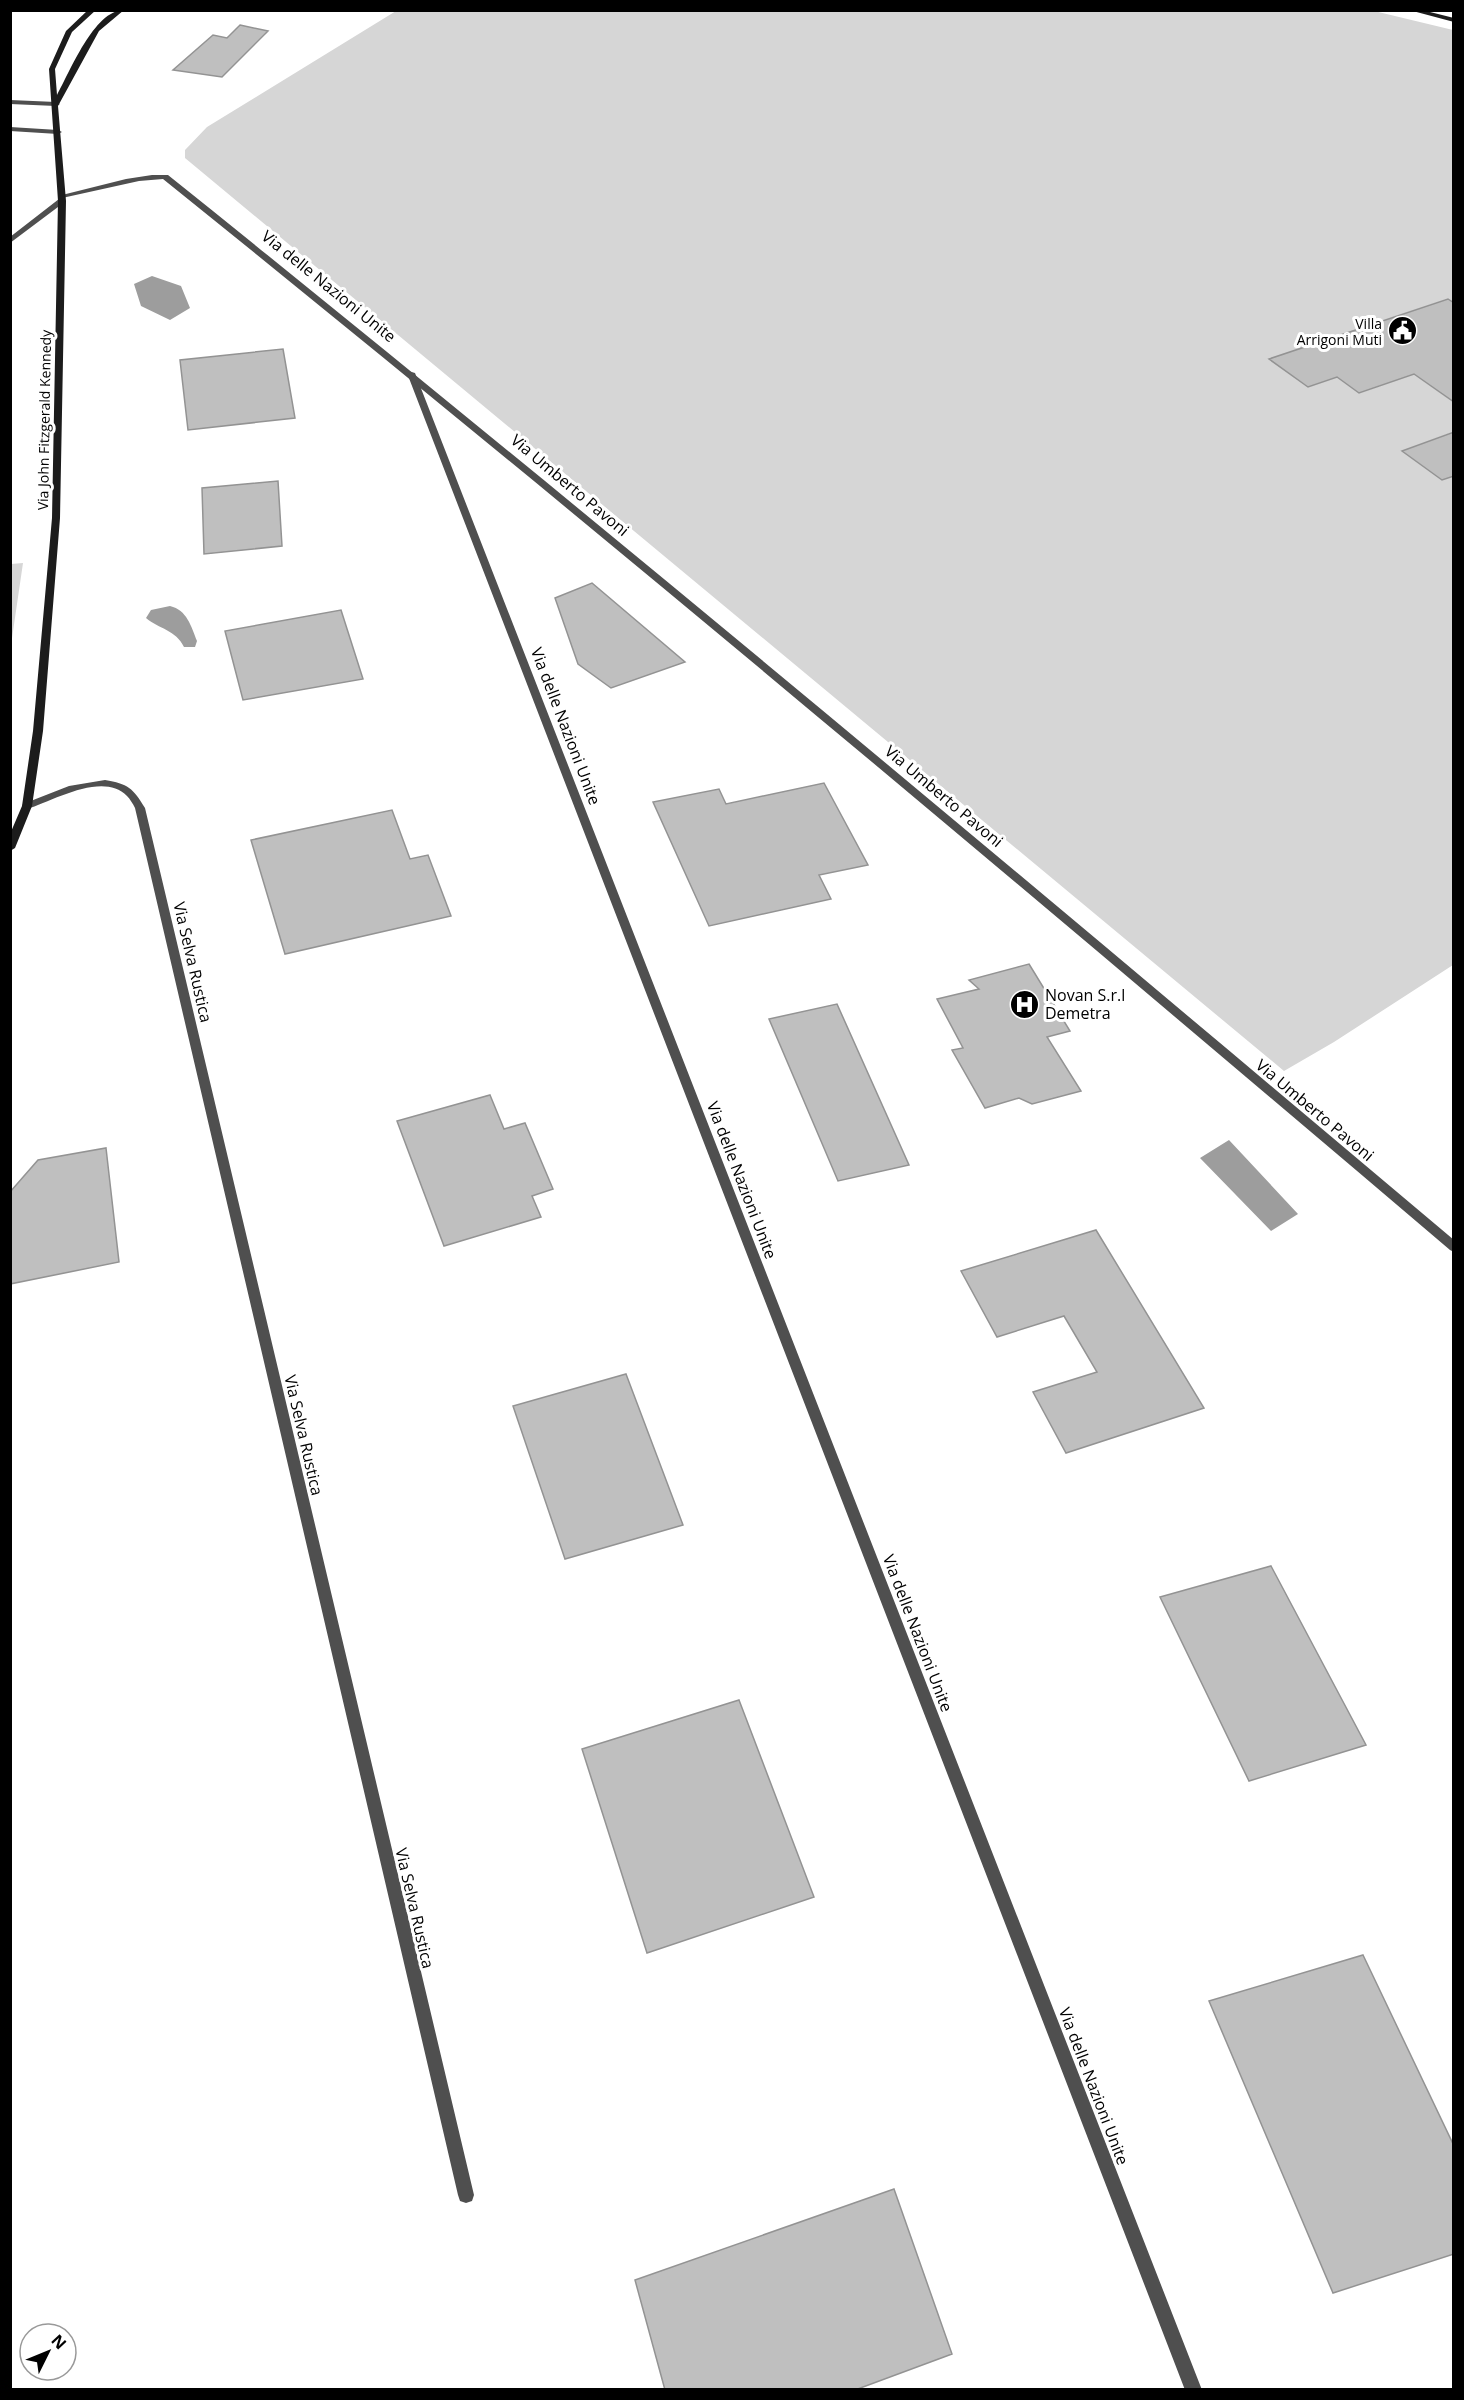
<svg xmlns="http://www.w3.org/2000/svg" width="1464" height="2400" viewBox="0 0 1464 2400" font-family="'Open Sans',sans-serif">
	<style>
		.green { fill: #d6d6d6 }
		.water { fill: #9d9d9d }
		.building { fill: #bfbfbf; stroke: #939393; stroke-width: 1.5 }
		.lines { fill: none; stroke-linecap: round; stroke-linejoin: round }
		.service { fill: #4f4f4f; fill-rule: evenodd }
		.minor { fill: #4f4f4f; fill-rule: evenodd }
		.secondary { fill: #1c1c1c; fill-rule: evenodd }
		.labels { text-anchor: middle; dominant-baseline: central; stroke-width: 6; stroke-linejoin: round; paint-order: stroke }
		.far-poi-label { font-size: 14px; fill: #000; stroke: #fff; text-anchor: end }
		.far-street-label { font-size: 14px; fill: #000; stroke: #fff }
		.street-label { font-size: 16px; fill: #000; stroke: #fff }
		.poi-label { font-size: 16px; fill: #000; stroke: #fff; text-anchor: start }
	</style>
	<rect width="100%" height="100%" fill="#fff"/>
	<path class="green" d="M1370,10L1453,30V303L1447,299L1269,359L1308,387L1337,377L1360,393L1414,374L1453,402V432L1402,451L1442,480L1453,476V965L1334,1042L1284,1071L185,158V150L207,127L396,11Z
		M23,563L11,645V564Z"/>
	<path class="water" d="M152,276L181,286L190,308L170,320L141,306L134,284Z
		M170,606C187,610 191,626 197,641L195,647H184C176,630 159,629 146,618L151,610Z
		M1229,1140L1298,1214L1271,1231L1200,1158Z"/>
	<path class="building" d="M240,25L268,31L222,77L173,70L213,35L227,38Z
		M1448,299L1454,303V402L1414,374L1359,393L1337,377L1308,387L1269,359Z
		M283,349L295,418L188,430L180,360Z
		M1454,432V476L1442,480L1402,451Z
		M278,481L282,546L204,554L202,488Z
		M592,583L685,662L611,688L578,664L555,598Z
		M341,610L363,679L243,700L225,631Z
		M824,783L868,865L819,875L831,899L709,926L653,802L719,789L726,804Z
		M392,810L410,859L428,855L451,916L285,954L251,840Z
		M1029,964L1070,1031L1047,1037L1081,1091L1032,1104L1019,1098L985,1108L952,1050L963,1048L937,999L979,989L969,980Z
		M837,1004L909,1165L838,1181L769,1019Z
		M490,1095L504,1129L525,1123L553,1189L532,1196L541,1217L444,1246L397,1121Z
		M106,1148L119,1262L10,1284V1192L38,1160Z
		M1096,1230L1204,1408L1066,1453L1033,1392L1097,1372L1064,1316L997,1337L961,1271Z
		M626,1374L683,1525L565,1559L513,1406Z
		M1271,1566L1366,1745L1249,1781L1160,1597Z
		M739,1700L814,1897L647,1953L582,1749Z
		M1363,1955L1454,2146V2254L1333,2293L1209,2001Z
		M894,2189L952,2354L855,2390H665L635,2280Z"/>
	<g class="lines">
		<path class="service" d="M10,100L56,102L60,104L56,106L10,104Z
			M10,127L58,130L62,132L58,134L10,131Z
			M408,371L415,373L1202,2390H1185L407,373Z"/>
		<path class="minor" d="M152,175H168C602,523 1028,881 1454,1240V1252L1450,1250C1025,889 598,529 163,179L139,181L62,198L58,196L126,179Z
			M59,199L66,201L10,243V237Z
			M105,780C128,784 133,788 145,808L474,2195L472,2201L466,2203L460,2201L458,2195L135,808C133,804 130,799 127,796C103,771 53,801 27,809L22,806L23,804L69,786Z"/>
		<path class="secondary" d="M88,10H96L72,32L55,69L57,95C70,72 94,10 124,10L99,31L58,106L66,201L60,518L43,731L32,806L15,848L10,851V834L22,806L33,731L52,518L58,201L49,69L66,31Z
			M1409,10H1422L1454,18V22Z"/>
	</g>
	<defs>
		<symbol id="civic-disc" viewBox="-11 -11 22 22"><circle r="9.5" fill="#000" stroke="#fff"/><path d="M-.6-6.5H3V-4.5H.6V-3L4-1V1h2V6H-6V1h2V-1L-.6-3ZM-1.2 2.5V6h2.4V2.5Z" fill="#fff"/></symbol>
		<symbol id="hospital-disc" viewBox="-11 -11 22 22"><circle r="9.5" fill="#000" stroke="#fff"/><path d="M-5-5h3v3.5h4V-5h3V5h-3V1.5h-4V5h-3Z" fill="#fff"/></symbol>
	</defs>
	<g fill-rule="evenodd">
		<use href="#civic-disc" x="1386" y="314" width="33" height="33"/>
		<use href="#hospital-disc" x="1008" y="988" width="33" height="33"/>
	</g>
	<g class="labels">
		<g class="far-poi-label">
			<text x="1382" y="323">Villa<tspan x="1382" dy="16">Arrigoni Muti</tspan></text>
		</g>
		<g class="far-street-label">
			<text transform="translate(44 420) rotate(-89)">Via John Fitzgerald Kennedy</text>
		</g>
		<g class="street-label">
			<text transform="translate(329 286) rotate(39)">Via delle Nazioni Unite</text>
			<text transform="translate(570 485) rotate(40)">Via Umberto Pavoni</text>
			<text transform="translate(566 726) rotate(69)">Via delle Nazioni Unite</text>
			<text transform="translate(944 796) rotate(40)">Via Umberto Pavoni</text>
			<text transform="translate(193 962) rotate(77)">Via Selva Rustica</text>
			<text transform="translate(1315 1110) rotate(40)">Via Umberto Pavoni</text>
			<text transform="translate(742 1180) rotate(69)">Via delle Nazioni Unite</text>
			<text transform="translate(304 1435) rotate(77)">Via Selva Rustica</text>
			<text transform="translate(918 1633) rotate(69)">Via delle Nazioni Unite</text>
			<text transform="translate(415 1908) rotate(77)">Via Selva Rustica</text>
			<text transform="translate(1094 2086) rotate(69)">Via delle Nazioni Unite</text>
		</g>
		<g class="poi-label">
			<text x="1045" y="995">Novan S.r.l<tspan x="1045" dy="18">Demetra</tspan></text>
		</g>
	</g>
	<rect width="1464" height="2400" fill="none" stroke="#000000" stroke-width="24"/>
	<g transform="translate(48 2352) rotate(47)"><circle r="28" fill="#ffffff" stroke="#999999" stroke-width="1.5"/>
	<path d="M0-4.5L10 22L0 15L-10 22Z" fill="#000000"/>
	<text y="-9" font-size="16" font-weight="bold" text-anchor="middle" fill="#000000">N</text>
	</g>
</svg>
